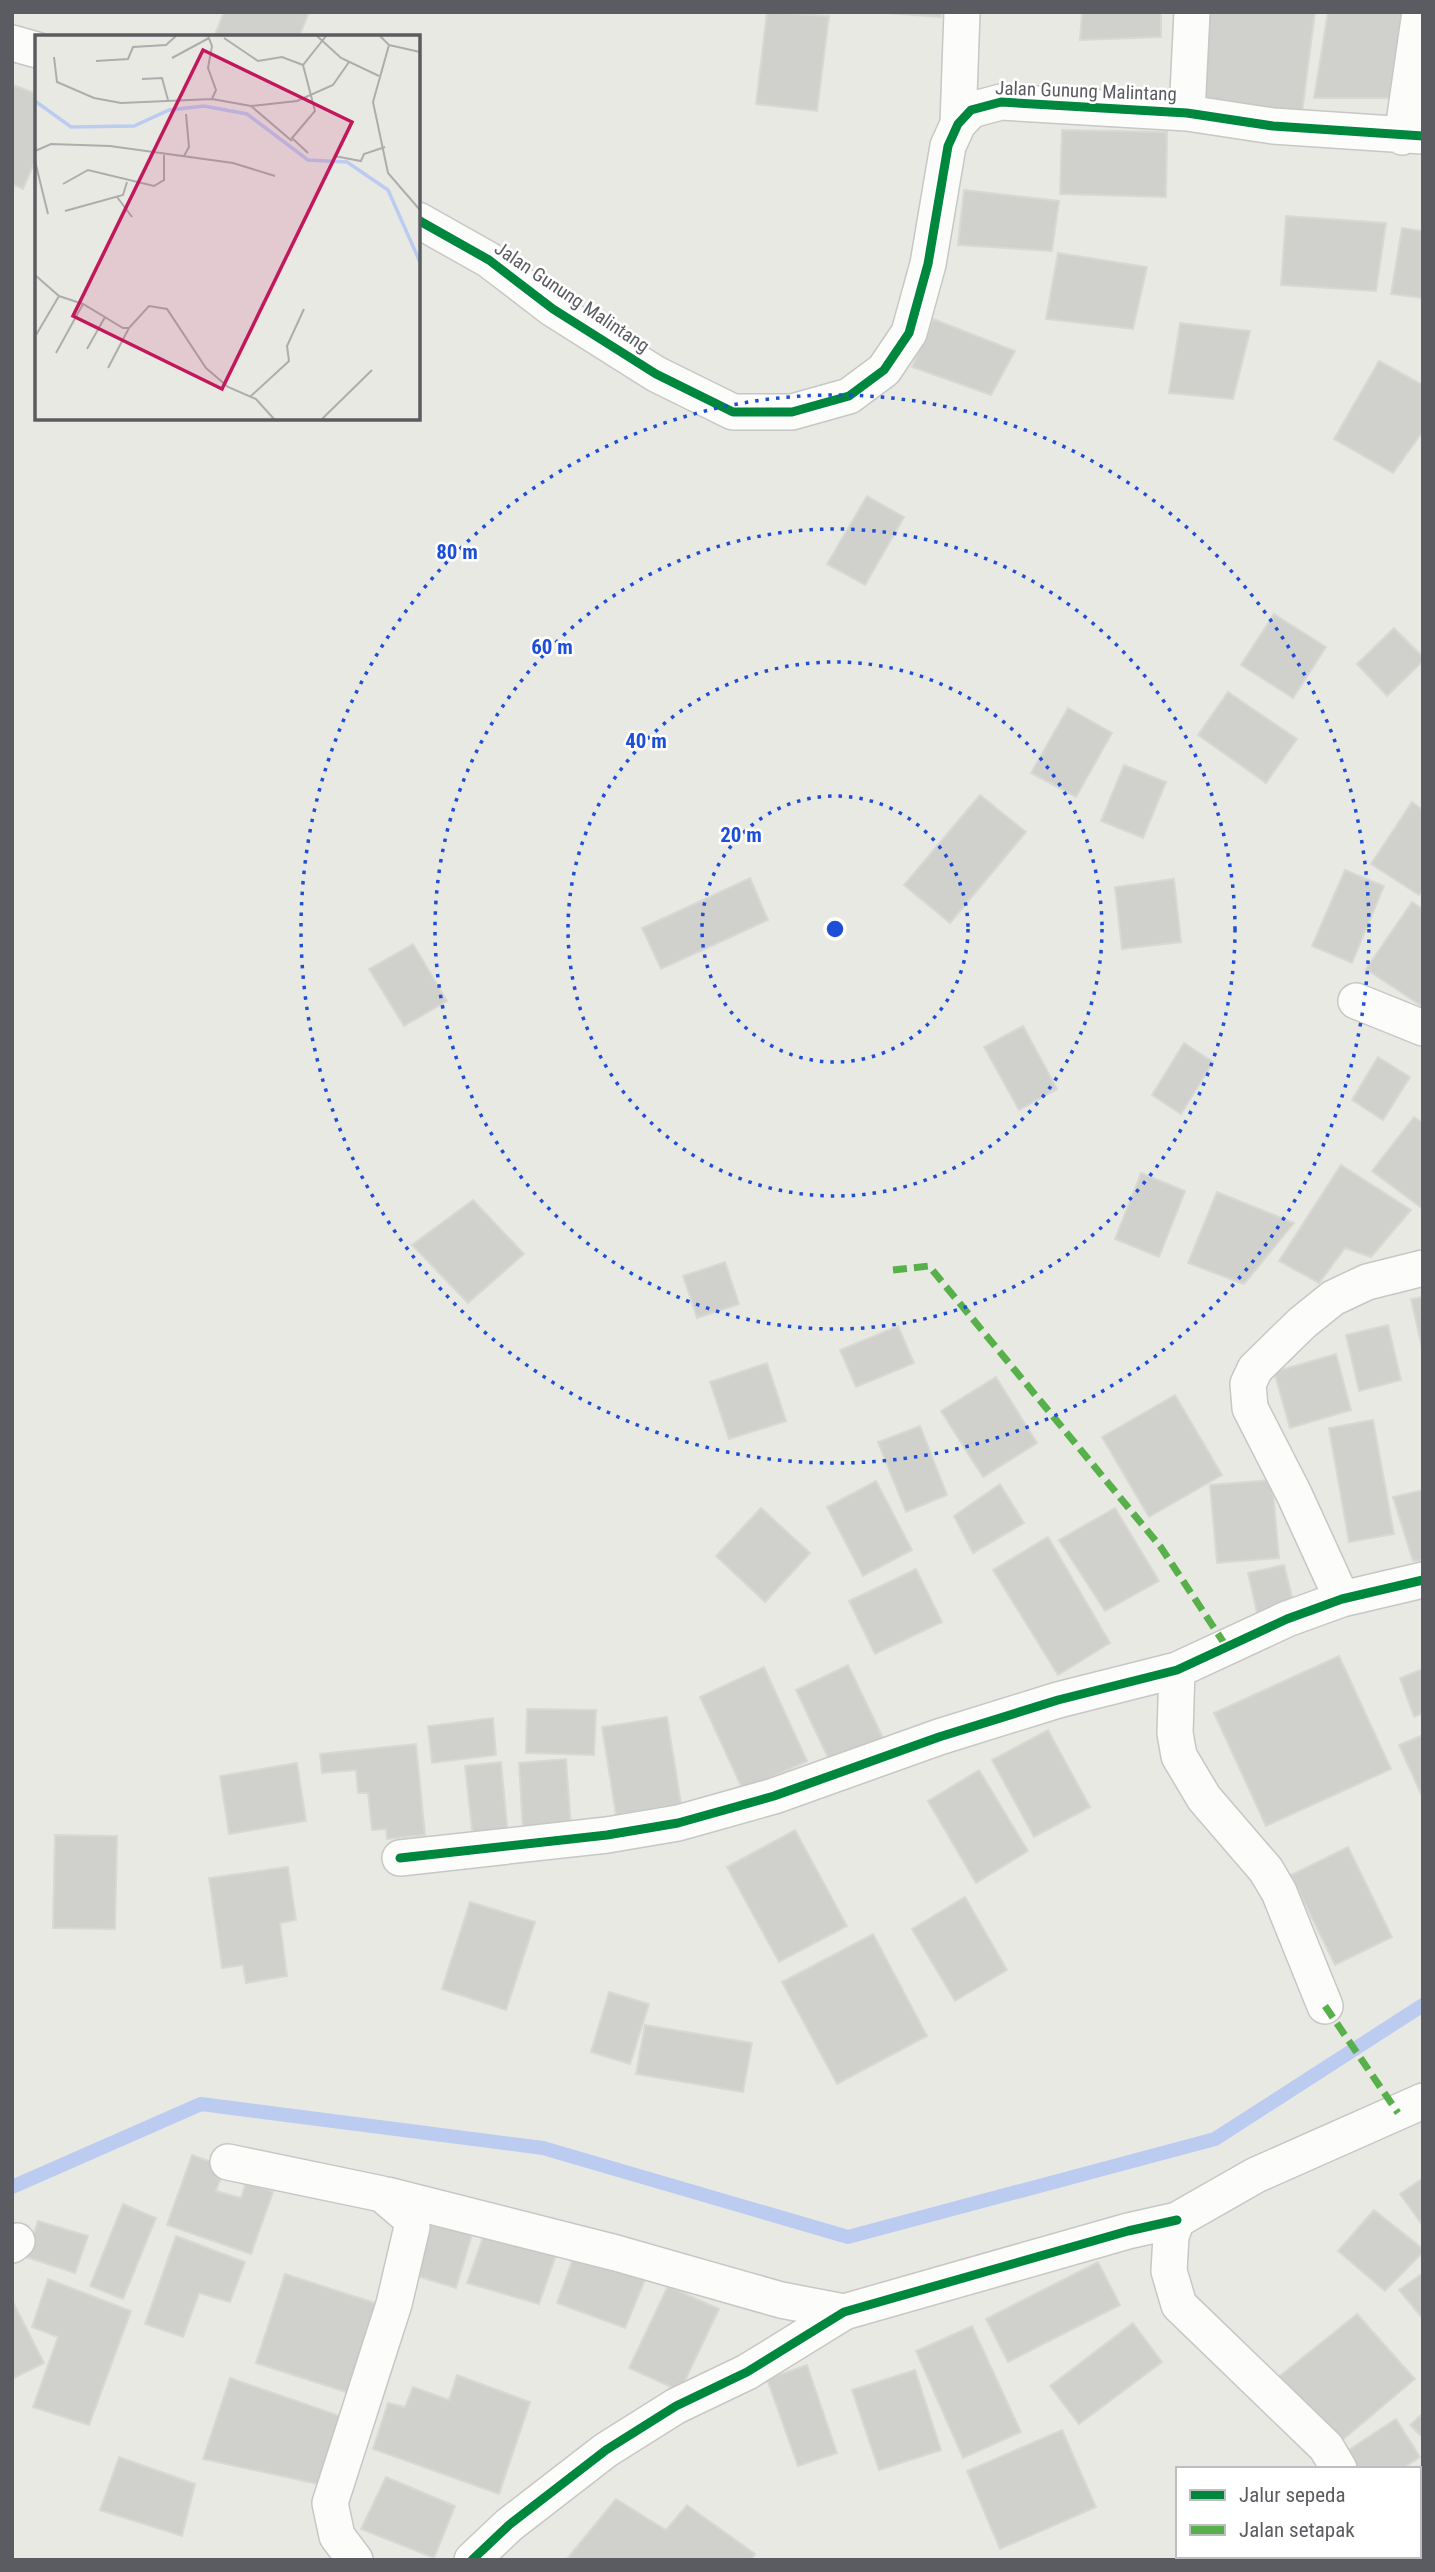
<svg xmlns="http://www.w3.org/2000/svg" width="1435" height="2572" viewBox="0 0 1435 2572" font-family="'Roboto Condensed',sans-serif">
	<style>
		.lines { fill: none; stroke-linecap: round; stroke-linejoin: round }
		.stream { stroke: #bcccf0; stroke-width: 14 }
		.building { fill: #d0d0cd; stroke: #d8d8d4; stroke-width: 2 }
		.street-casing { stroke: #c6c7c6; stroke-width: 38 }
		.street { stroke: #fcfcfb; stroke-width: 35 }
		.quiet { stroke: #58b04a; stroke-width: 7; stroke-dasharray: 14 7; stroke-linecap: butt }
		.cycleway-casing { stroke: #fff; stroke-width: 13 }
		.cycleway { stroke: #00873e; stroke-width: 9 }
		.ring { fill: none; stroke: #1d4ed8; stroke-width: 3.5; stroke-dasharray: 3.5 7 }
		.labels { text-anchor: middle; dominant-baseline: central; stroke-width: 5; stroke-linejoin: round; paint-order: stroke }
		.street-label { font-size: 19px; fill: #5a5c61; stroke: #fff }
		.inset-river { fill: none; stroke: #bcccf0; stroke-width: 3.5 }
		.inset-road { fill: none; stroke: #acadac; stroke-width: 2 }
		.view { fill: #c2185b; fill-opacity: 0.15; stroke: #c2185b; stroke-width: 3.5 }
		.inset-edge { fill: none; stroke: #5a5c61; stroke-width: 3.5 }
		.centre { fill: #1d4ed8; stroke: #fff; stroke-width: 3.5 }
		.ring-label { font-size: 21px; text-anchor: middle; font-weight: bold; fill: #1d4ed8; stroke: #fff; stroke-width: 5; stroke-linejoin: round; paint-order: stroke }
	</style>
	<rect width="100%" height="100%" fill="#e9e9e4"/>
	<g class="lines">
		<path class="stream" d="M12,2187L201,2104L543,2148L848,2237L1215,2139L1423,2005"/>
	</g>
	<path class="building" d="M224,12H309L299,37H214Z
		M767,12L829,16L817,111L756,104Z
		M872,12H941V17Z
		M1082,12H1161V37L1080,40Z
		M1199,12H1315L1302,113L1195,102Z
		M1328,12H1414L1400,98H1314Z
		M13,85L37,94V157L23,189L12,184Z
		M1062,130L1167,132L1166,197L1060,194Z
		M964,190L1059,201L1052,251L958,245Z
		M1286,216L1386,223L1376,291L1281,285Z
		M1402,228L1423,231V298L1391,294Z
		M1058,253L1147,267L1133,329L1046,319Z
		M933,319L1015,351L991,395L912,367Z
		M1180,323L1250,331L1233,399L1169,393Z
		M1379,361L1423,385V431L1393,473L1334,439Z
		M867,496L904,517L865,585L827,564Z
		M1274,614L1326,647L1293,698L1241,665Z
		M1394,628L1423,657V661L1387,696L1357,664Z
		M1228,692L1297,739L1266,783L1198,735Z
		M1068,708L1112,733L1076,797L1031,773Z
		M1124,765L1166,782L1143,838L1101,821Z
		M980,795L1026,832L950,923L904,885Z
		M1412,802L1423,810V890L1419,895L1371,864Z
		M1345,870L1384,886L1352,963L1312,946Z
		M750,878L768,920L661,969L642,928Z
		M1174,879L1181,942L1122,949L1115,887Z
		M1412,902L1423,909V1007L1366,969Z
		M413,944L447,1001L404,1026L369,969Z
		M1023,1026L1057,1089L1019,1110L984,1047Z
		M1184,1043L1213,1062L1181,1114L1152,1095Z
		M1378,1057L1410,1077L1383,1120L1352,1100Z
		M1414,1117L1423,1123V1209L1372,1171Z
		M1341,1165L1411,1210L1371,1257L1345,1248L1319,1283L1279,1261Z
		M1141,1173L1185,1191L1159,1257L1115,1239Z
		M1217,1192L1294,1223L1244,1284L1188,1263Z
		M473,1200L524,1254L468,1303L412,1245Z
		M725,1262L739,1304L697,1318L683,1276Z
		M1423,1297V1352L1411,1299Z
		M1388,1325L1401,1380L1359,1391L1346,1335Z
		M898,1326L914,1363L856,1387L840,1350Z
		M1336,1354L1351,1410L1290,1428L1274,1372Z
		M767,1363L786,1421L729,1439L710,1382Z
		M996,1377L1037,1443L983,1477L941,1411Z
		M1175,1395L1222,1475L1149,1517L1102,1437Z
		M1373,1420L1394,1534L1349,1542L1329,1428Z
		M920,1426L947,1495L906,1512L878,1442Z
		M1272,1480L1279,1558L1217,1563L1210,1485Z
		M876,1481L912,1550L863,1576L827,1507Z
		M1000,1484L1024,1523L973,1553L954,1516Z
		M1423,1490V1560L1413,1561L1393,1497Z
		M761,1508L810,1553L765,1602L716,1556Z
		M1115,1508L1159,1581L1105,1611L1059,1540Z
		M1048,1537L1110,1643L1058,1675L993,1570Z
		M1284,1565L1295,1608L1258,1617L1248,1573Z
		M916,1569L942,1622L875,1654L849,1601Z
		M1339,1656L1391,1769L1266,1826L1214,1713Z
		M848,1665L883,1738L830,1762L796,1690Z
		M764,1667L807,1761L743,1790L700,1697Z
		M1423,1669V1713L1414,1717L1400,1678Z
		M527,1709L596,1710L594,1755L526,1753Z
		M667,1717L681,1804L616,1815L602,1727Z
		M493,1718L496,1755L432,1763L428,1726Z
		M1048,1730L1090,1807L1034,1837L992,1760Z
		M1423,1735V1793L1421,1794L1399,1745Z
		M416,1744L425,1835L387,1839L386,1829L372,1830L368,1793H358L356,1770L322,1773L320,1754Z
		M566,1759L571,1827L523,1831L519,1763Z
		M501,1762L508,1835L473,1838L465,1766Z
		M297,1763L306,1821L229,1834L220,1776Z
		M979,1770L1028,1851L976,1883L928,1801Z
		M795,1830L847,1926L779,1962L727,1867Z
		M55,1835L117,1836L115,1929L53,1928Z
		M1348,1847L1392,1937L1335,1965L1291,1875Z
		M288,1867L296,1920L280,1923L287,1976L246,1983L243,1965L222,1968L209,1878Z
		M965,1897L1007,1970L955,2001L912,1929Z
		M470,1902L535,1922L506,2010L442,1989Z
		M873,1934L927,2036L837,2084L782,1982Z
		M609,1992L649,2004L630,2064L591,2052Z
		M645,2025L752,2043L743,2092L636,2074Z
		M192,2155L225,2167L216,2191L241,2198L246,2182L273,2192L251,2254L167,2225Z
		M1423,2178V2226L1400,2194Z
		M123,2204L156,2218L123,2299L90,2286Z
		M429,2210L475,2225L456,2288L407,2273Z
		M1374,2210L1423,2249V2252L1385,2291L1338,2251Z
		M38,2221L88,2236L75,2273L26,2257Z
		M487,2226L559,2246L539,2304L467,2283Z
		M176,2236L245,2262L230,2302L199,2293L183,2337L145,2324Z
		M576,2250L647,2275L625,2328L557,2303Z
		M1098,2262L1120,2305L1008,2362L986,2319Z
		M1423,2273V2319L1399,2290Z
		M285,2274L378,2304L349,2393L256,2363Z
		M48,2279L131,2311L89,2425L33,2407L58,2337L32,2327Z
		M668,2286L719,2309L680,2391L629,2368Z
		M12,2300L44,2363L12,2379Z
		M1357,2314L1415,2379L1339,2443L1277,2378Z
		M1133,2323L1162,2362L1079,2424L1050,2386Z
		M972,2326L1021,2432L963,2458L916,2351Z
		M807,2365L837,2453L798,2466L767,2379Z
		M915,2370L941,2450L879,2470L852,2390Z
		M457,2375L530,2402L499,2494L373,2449L388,2403L405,2407L413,2387L449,2400Z
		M230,2378L340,2416L318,2484L203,2459Z
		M1423,2413V2438L1410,2425Z
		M1396,2419L1420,2457L1402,2469H1354L1344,2453Z
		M1062,2430L1096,2507L1000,2549L967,2471Z
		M119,2457L195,2484L182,2536L100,2510Z
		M386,2477L455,2506L434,2558L361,2529Z
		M616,2499L666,2530L687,2505L755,2554L751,2560H566Z"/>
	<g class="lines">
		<defs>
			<path id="street" d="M12,43L37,50
				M1187,113L1192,12
				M958,124L962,12
				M1402,137L1420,12
				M418,220L489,260L553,309L656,374L733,412H792L849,396L884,370L909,333L928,264L948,146L958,124L971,110L1001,102L1187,113L1273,126L1423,136
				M1356,1001L1423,1028
				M1342,1599L1294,1494L1250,1408L1248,1384L1255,1369L1302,1323L1333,1298L1367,1282L1423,1268
				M1177,1670L1175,1733L1179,1756L1204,1798L1266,1870L1279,1892L1325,2006
				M400,1858L607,1835L678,1823L774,1796L939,1737L1058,1700L1177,1670L1287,1619L1342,1599L1423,1580
				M228,2162L382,2194L410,2218L412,2227L394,2304L330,2503L337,2536L355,2560
				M387,2195L616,2253L781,2300L844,2312
				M12,2245L17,2241
				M1339,2469L1326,2447L1179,2305L1169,2271L1171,2236L1177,2220L1256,2175L1423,2101
				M1361,2556L1362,2560
				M472,2560L509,2525L606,2450L676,2406L747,2372L844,2312L1128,2231L1177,2220"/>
		</defs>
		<use href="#street" class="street-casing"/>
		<use href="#street" class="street"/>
		<path class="quiet" d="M893,1270L929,1266L1160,1546L1226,1646
			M1325,2006L1398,2113"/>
		<defs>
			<path id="cycleway" d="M418,220L489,260L553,309L656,374L733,412H792L849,396L884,370L909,333L928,264L948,146L958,124L971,110L1001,102L1187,113L1273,126L1423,136
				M400,1858L607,1835L678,1823L774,1796L939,1737L1058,1700L1177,1670L1287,1619L1342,1599L1423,1580
				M472,2560L509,2525L606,2450L676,2406L747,2372L844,2312L1128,2231L1177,2220"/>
		</defs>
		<use href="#cycleway" class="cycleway-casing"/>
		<use href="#cycleway" class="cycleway"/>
	</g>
	<g class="ring">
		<circle cx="835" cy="929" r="133"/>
		<circle cx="835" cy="929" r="267"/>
		<circle cx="835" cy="929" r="400"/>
		<circle cx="835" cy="929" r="534"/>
	</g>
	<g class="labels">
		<g class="street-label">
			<text transform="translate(1086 91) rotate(2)">Jalan Gunung Malintang</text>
			<text transform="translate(572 297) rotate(34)">Jalan Gunung Malintang</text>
		</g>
	</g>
	<g transform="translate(35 35)">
		<rect width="385" height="385" fill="#e9e9e4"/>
		<path class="inset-river" d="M0,66L36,92L99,91L134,75L169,71L212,79L273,125L312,127L353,155L385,227"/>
		<path class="inset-road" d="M282,1L306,23L344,41M345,1L354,10L338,67L353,138L385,175M189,3L223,26L247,22L268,30L291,1M354,10L385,17M19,22L22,47L59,63L86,68L177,64L181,55L173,33L177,11L173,1M137,23L174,3M61,26L93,24L98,12L131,10L141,1M268,30L280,76L257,103L273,118M107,44L127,43L133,65M177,64L216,71L262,66L298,50L314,27M216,71L257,106M0,116L16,109L75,111L198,128L240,141M149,121L154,112L151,79M299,121L326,126L329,119L350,112M0,126L13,179M28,149L53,135L119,151L129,145V120M82,162L97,182M30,176L88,160L92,147M0,240L24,261L48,269L88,293H94L114,271L132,274L171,333L193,352L221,364L239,384M1,300L24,261M52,314L70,282M21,318L48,269M73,333L94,293M216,361L254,326L252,311L269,274M287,384L337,335"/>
		<path class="view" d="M168,15L317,87L187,354L38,281Z"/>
		<rect width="385" height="385" class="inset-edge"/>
	</g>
	<circle cx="835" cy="929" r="10" class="centre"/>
	<g class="ring-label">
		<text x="457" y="559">80 m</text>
		<text x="552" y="654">60 m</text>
		<text x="646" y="748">40 m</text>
		<text x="741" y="842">20 m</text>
	</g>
	<rect width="1435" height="2572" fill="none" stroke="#5a5c61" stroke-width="28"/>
	<rect x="1176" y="2467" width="245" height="91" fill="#ffffff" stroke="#bdbec0" stroke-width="2"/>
	<rect x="1190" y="2490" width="35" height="10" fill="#00873e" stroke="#bdbec0" stroke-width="2"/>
	<text x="1239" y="2502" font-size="21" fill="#5a5c61">Jalur sepeda</text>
	<rect x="1190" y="2525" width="35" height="10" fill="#58b04a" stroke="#bdbec0" stroke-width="2"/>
	<text x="1239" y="2537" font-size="21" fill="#5a5c61">Jalan setapak</text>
</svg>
